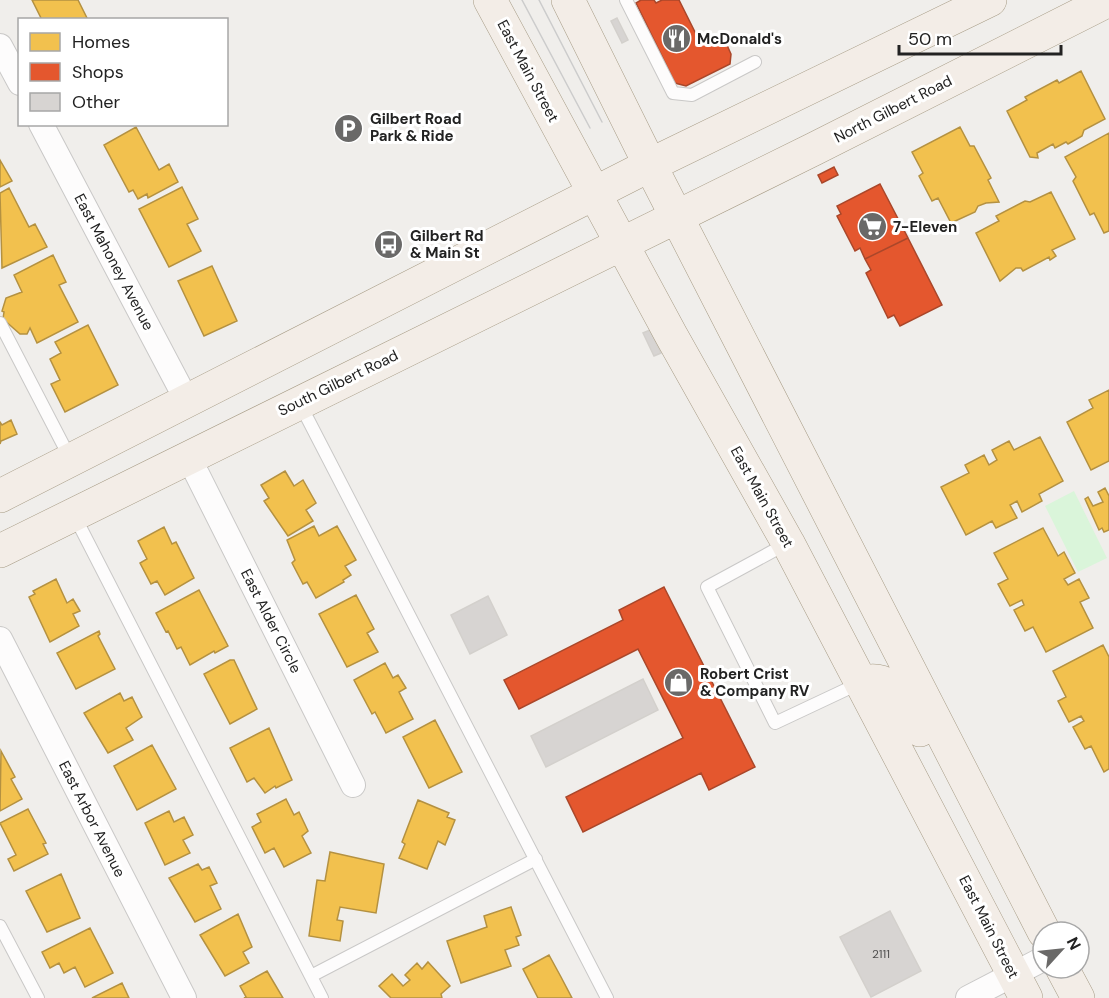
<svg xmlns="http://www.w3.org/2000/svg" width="1109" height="998" viewBox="0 0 1109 998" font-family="'DM Sans',sans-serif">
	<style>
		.park { fill: #daf5da }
		.homes { fill: #f2c14e; stroke: #b49141; stroke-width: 1.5 }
		.shops { fill: #e4572e; stroke: #aa472a; stroke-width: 1.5 }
		.building { fill: #d7d4d2; stroke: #d3d0cc; stroke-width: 1.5 }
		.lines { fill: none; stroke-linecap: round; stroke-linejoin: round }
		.lane-casing { stroke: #c9c8c7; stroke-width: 14 }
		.street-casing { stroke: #c9c8c7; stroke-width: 26 }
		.primary-casing { stroke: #a79c86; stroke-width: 34 }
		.lane { stroke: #fdfcfc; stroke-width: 12 }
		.street { stroke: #fdfcfc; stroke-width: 24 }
		.primary { stroke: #f3ede7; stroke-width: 33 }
		.tram { stroke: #ccc; stroke-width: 1.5 }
		.labels { text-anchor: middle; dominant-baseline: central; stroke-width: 6; stroke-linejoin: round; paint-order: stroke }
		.number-label { font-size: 12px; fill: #4f4e4e }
		.poi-label { font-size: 15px; font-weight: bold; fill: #222; stroke: #fff; text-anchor: start }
		.street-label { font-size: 15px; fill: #222; stroke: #fff }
	</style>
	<rect width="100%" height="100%" fill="#f0eeeb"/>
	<path class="park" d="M1074,491L1107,558L1078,572L1045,506Z"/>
	<path class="homes" d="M32,0H78L88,20H42Z
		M1081,71L1105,119L1084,130L1082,136L1068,144L1066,142L1055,148L1053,144L1037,153L1038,158L1030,157L1007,111L1027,100L1025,97L1057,80L1059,83Z
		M136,127L159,170L169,164L178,182L148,198L147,194L138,199L133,190L129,192L104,145Z
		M960,127L970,146H974L991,178L988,180L999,202L986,203L978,206L975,212L951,223L938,198L932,201L919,176L923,173L912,152Z
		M1109,133V231L1104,233L1094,213L1090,215L1073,181L1076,177L1065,157Z
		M0,160L12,181L0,187Z
		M182,187L198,219L187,224L201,251L169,267L139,209Z
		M9,188L29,227L35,224L47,247L2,268L0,193Z
		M1051,192L1075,239L1052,250L1056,256L1050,260L1049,257L1023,271L1021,268H1016L1000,281L976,233L999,221L996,216L1025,201L1030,202Z
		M53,255L66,282L59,285L78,322L37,343L30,328L27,334H20L3,319L4,312L2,311L6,298L22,292L14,275Z
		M212,266L237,321L204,336L178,281Z
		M88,325L118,385L65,412L51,384L60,380L50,359L61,353L55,342Z
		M1109,390V461L1091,470L1067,422L1093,408L1089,400Z
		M11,420L17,434L1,441L0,444V422L2,425Z
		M1040,437L1063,481L1039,494L1042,501L1022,512L1017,501L1010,505L1017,518L996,528L992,521L966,535L941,487L969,473L965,465L984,455L989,465L997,460L992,450L1009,441L1014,450Z
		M285,471L294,486L303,480L316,503L306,510L313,521L288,536L264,501L269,498L261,485Z
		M1105,488L1109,496V530L1104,532L1102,528L1099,530L1085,499L1088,497L1093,506L1103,502L1098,492Z
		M314,526L319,536L337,526L356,560L345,566L351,575L343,580L344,582L316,598L307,582L303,584L292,563L295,560L287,540Z
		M164,527L172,544L176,542L194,578L165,595L157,581L151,584L140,563L147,559L138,541Z
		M1043,528L1058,556L1064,552L1075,573L1064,579L1068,585L1079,579L1089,598L1080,602L1093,628L1046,652L1033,627L1025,631L1014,610L1024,605L1022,600L1010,606L998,584L1008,579L994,553Z
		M56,579L67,603L73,599L80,611L73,614L79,626L50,642L29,597L35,594L33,591Z
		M199,590L228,646L215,653L214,651L190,665L181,647L177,649L168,631L166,632L156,613Z
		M356,595L374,629L367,633L378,652L347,667L319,614Z
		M99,631L100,634L98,636L115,669L76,689L57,653Z
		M1103,645L1109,657V769L1104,772L1091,746L1085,749L1073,727L1084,721L1081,716L1069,722L1058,701L1066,697L1053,671Z
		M230,660H234L257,709L230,724L204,674Z
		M385,663L393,678L398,675L406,688L399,692L413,719L386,733L375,712L372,714L354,680Z
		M120,693L124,701L132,697L142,717L126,728L133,740L108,753L84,713Z
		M435,720L462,772L429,788L403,737Z
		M269,728L292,780L276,788L275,786L265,793L254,778L247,782L230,748Z
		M152,745L176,789L137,810L114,766Z
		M1,751L15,777L11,779L22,799L0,811Z
		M286,799L294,815L299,812L308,831L302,836L311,853L284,867L274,848L265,853L252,827L261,822L257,814Z
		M418,800L449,813L447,817L455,820L445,845L438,841L427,869L399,858L405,844L402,842Z
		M28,809L46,843L43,844L48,854L14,871L8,859L16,855L0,823Z
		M169,811L174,822L184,817L193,835L183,840L190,853L165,865L145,823Z
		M330,852L384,864L376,913L340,907L337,920L343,921L340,941L309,936L317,880L325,881Z
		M198,864L202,870L209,867L217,883L210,886L221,909L195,922L169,878Z
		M61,874L80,918L47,932L26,891Z
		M511,907L521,935L516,937L519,945L505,950L511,966L461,983L447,941L487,927L484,916Z
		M238,914L252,947L243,952L249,963L225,976L200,935Z
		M90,928L113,973L85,987L75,967L64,973L59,963L50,968L42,952Z
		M549,955L561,977L572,998H538L523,969Z
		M428,962L450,986L441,994L442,998H391L379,986L392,974L403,986L410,980L405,975L417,963L422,969Z
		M267,971L283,998H244L246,997L240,986Z
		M122,983L129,998H92Z"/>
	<path class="shops" d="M641,0H654L656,3L662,0H679L701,44L722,34L731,54L730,64L686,86L675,83L636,3Z
		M834,167L838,175L822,183L818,175Z
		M880,184L908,238L865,259L860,248L855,251L837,216L841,214L837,206Z
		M908,238L942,305L900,326L894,315L888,318L866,273L871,270L865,259Z
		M664,587L755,767L709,790L701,773L583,832L566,797L683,738L638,649L519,709L504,680L623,620L619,610Z"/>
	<path class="building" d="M617,18L628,40L622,43L611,21Z
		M398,238L402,246L386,255L382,246Z
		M650,330L661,353L654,356L643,333Z
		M488,596L507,635L470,654L451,615Z
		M643,679L658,710L546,767L531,736Z
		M890,911L921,971L871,997L840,937Z"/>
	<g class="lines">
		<defs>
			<path id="lane" d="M626,0L673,93L692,95L755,62
				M0,323L70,458
				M300,404L607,998
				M74,515L322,998
				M786,544L707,587L775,723L860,683
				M0,926L38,998
				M311,976L536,859"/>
			<path id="street" d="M0,46L20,83
				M41,124L186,399
				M189,458L353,785
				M0,639L184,998
				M968,998L1043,959"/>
			<path id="primary" d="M490,0L671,335L788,543L1026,998
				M568,0L650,165L1044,932
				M0,496L650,165L990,0
				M0,551L814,149L1109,0
				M861,683C892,671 909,708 920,730
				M1062,968L1078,998"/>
		</defs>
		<use href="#lane" class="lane-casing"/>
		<use href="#street" class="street-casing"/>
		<use href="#primary" class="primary-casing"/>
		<use href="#lane" class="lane"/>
		<use href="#street" class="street"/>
		<use href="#primary" class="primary"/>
		<path class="tram" d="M522,0L590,128
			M539,0L602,122"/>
	</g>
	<defs>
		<symbol id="restaurant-disc" viewBox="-11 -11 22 22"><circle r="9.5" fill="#6a6968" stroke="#fff"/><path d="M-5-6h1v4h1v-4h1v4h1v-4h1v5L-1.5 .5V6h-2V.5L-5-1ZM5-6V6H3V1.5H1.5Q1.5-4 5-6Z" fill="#fff"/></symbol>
		<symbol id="parking-disc" viewBox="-11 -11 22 22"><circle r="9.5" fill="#6a6968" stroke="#fff"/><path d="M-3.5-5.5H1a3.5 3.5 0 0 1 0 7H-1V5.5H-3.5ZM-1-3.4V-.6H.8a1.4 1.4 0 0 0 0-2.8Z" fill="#fff"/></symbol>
		<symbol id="supermarket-disc" viewBox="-11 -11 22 22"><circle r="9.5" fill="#6a6968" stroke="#fff"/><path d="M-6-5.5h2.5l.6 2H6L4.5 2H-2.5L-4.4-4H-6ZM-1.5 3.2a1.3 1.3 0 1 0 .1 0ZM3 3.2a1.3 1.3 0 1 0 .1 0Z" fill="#fff"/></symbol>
		<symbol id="bus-disc" viewBox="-11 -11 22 22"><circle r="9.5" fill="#6a6968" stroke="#fff"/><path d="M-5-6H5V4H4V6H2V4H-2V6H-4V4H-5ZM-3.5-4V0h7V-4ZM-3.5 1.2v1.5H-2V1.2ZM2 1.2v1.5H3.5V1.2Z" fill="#fff"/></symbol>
		<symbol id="shop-disc" viewBox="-11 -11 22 22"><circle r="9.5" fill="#6a6968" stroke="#fff"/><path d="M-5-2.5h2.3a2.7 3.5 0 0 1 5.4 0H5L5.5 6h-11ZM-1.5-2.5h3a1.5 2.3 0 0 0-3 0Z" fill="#fff"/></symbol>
	</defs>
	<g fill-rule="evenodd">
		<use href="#restaurant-disc" x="660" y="22" width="33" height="33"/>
		<use href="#parking-disc" x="332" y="112" width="33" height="33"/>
		<use href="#supermarket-disc" x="856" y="210" width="33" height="33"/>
		<use href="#bus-disc" x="372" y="228" width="33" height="33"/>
		<use href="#shop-disc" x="662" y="666" width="33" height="33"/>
	</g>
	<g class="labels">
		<g class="number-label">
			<text x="881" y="954">2111</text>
		</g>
		<g class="poi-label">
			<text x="697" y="39">McDonald's</text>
			<text x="370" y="119">Gilbert Road<tspan x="370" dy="17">Park &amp; Ride</tspan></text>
			<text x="893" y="227">7-Eleven</text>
			<text x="410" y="236">Gilbert Rd<tspan x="410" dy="17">&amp; Main St</tspan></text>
			<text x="700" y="674">Robert Crist<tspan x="700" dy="17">&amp; Company RV</tspan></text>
		</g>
		<g class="street-label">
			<text transform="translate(528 71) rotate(62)">East Main Street</text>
			<text transform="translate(893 109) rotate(-27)">North Gilbert Road</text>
			<text transform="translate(114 262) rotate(62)">East Mahoney Avenue</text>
			<text transform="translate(338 383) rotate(-26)">South Gilbert Road</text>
			<text transform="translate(762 497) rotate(61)">East Main Street</text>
			<text transform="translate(271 621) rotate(63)">East Alder Circle</text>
			<text transform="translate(92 819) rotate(63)">East Arbor Avenue</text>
			<text transform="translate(989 927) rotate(63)">East Main Street</text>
		</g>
	</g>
	<rect x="18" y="18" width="210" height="108" fill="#ffffff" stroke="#a7a7a7" stroke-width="1.5"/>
	<rect x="30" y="33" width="30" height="18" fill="#f2c14e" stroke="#a7a7a7" stroke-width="1.5"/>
	<text x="72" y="48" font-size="18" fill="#222222">Homes</text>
	<rect x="30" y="63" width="30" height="18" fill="#e4572e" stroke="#a7a7a7" stroke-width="1.5"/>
	<text x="72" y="78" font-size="18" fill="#222222">Shops</text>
	<rect x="30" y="93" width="30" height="18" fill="#d7d4d2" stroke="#a7a7a7" stroke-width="1.5"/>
	<text x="72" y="108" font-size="18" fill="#222222">Other</text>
	<g transform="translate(1061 950) rotate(63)"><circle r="28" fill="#ffffff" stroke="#a7a7a7" stroke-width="1.5"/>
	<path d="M0-4.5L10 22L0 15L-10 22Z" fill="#6a6968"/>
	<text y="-9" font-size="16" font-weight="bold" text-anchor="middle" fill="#222222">N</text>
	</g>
	<path d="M899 45v9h162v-9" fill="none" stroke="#222222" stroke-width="3"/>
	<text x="908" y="45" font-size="18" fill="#222222" stroke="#ffffff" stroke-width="4.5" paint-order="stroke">50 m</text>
</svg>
